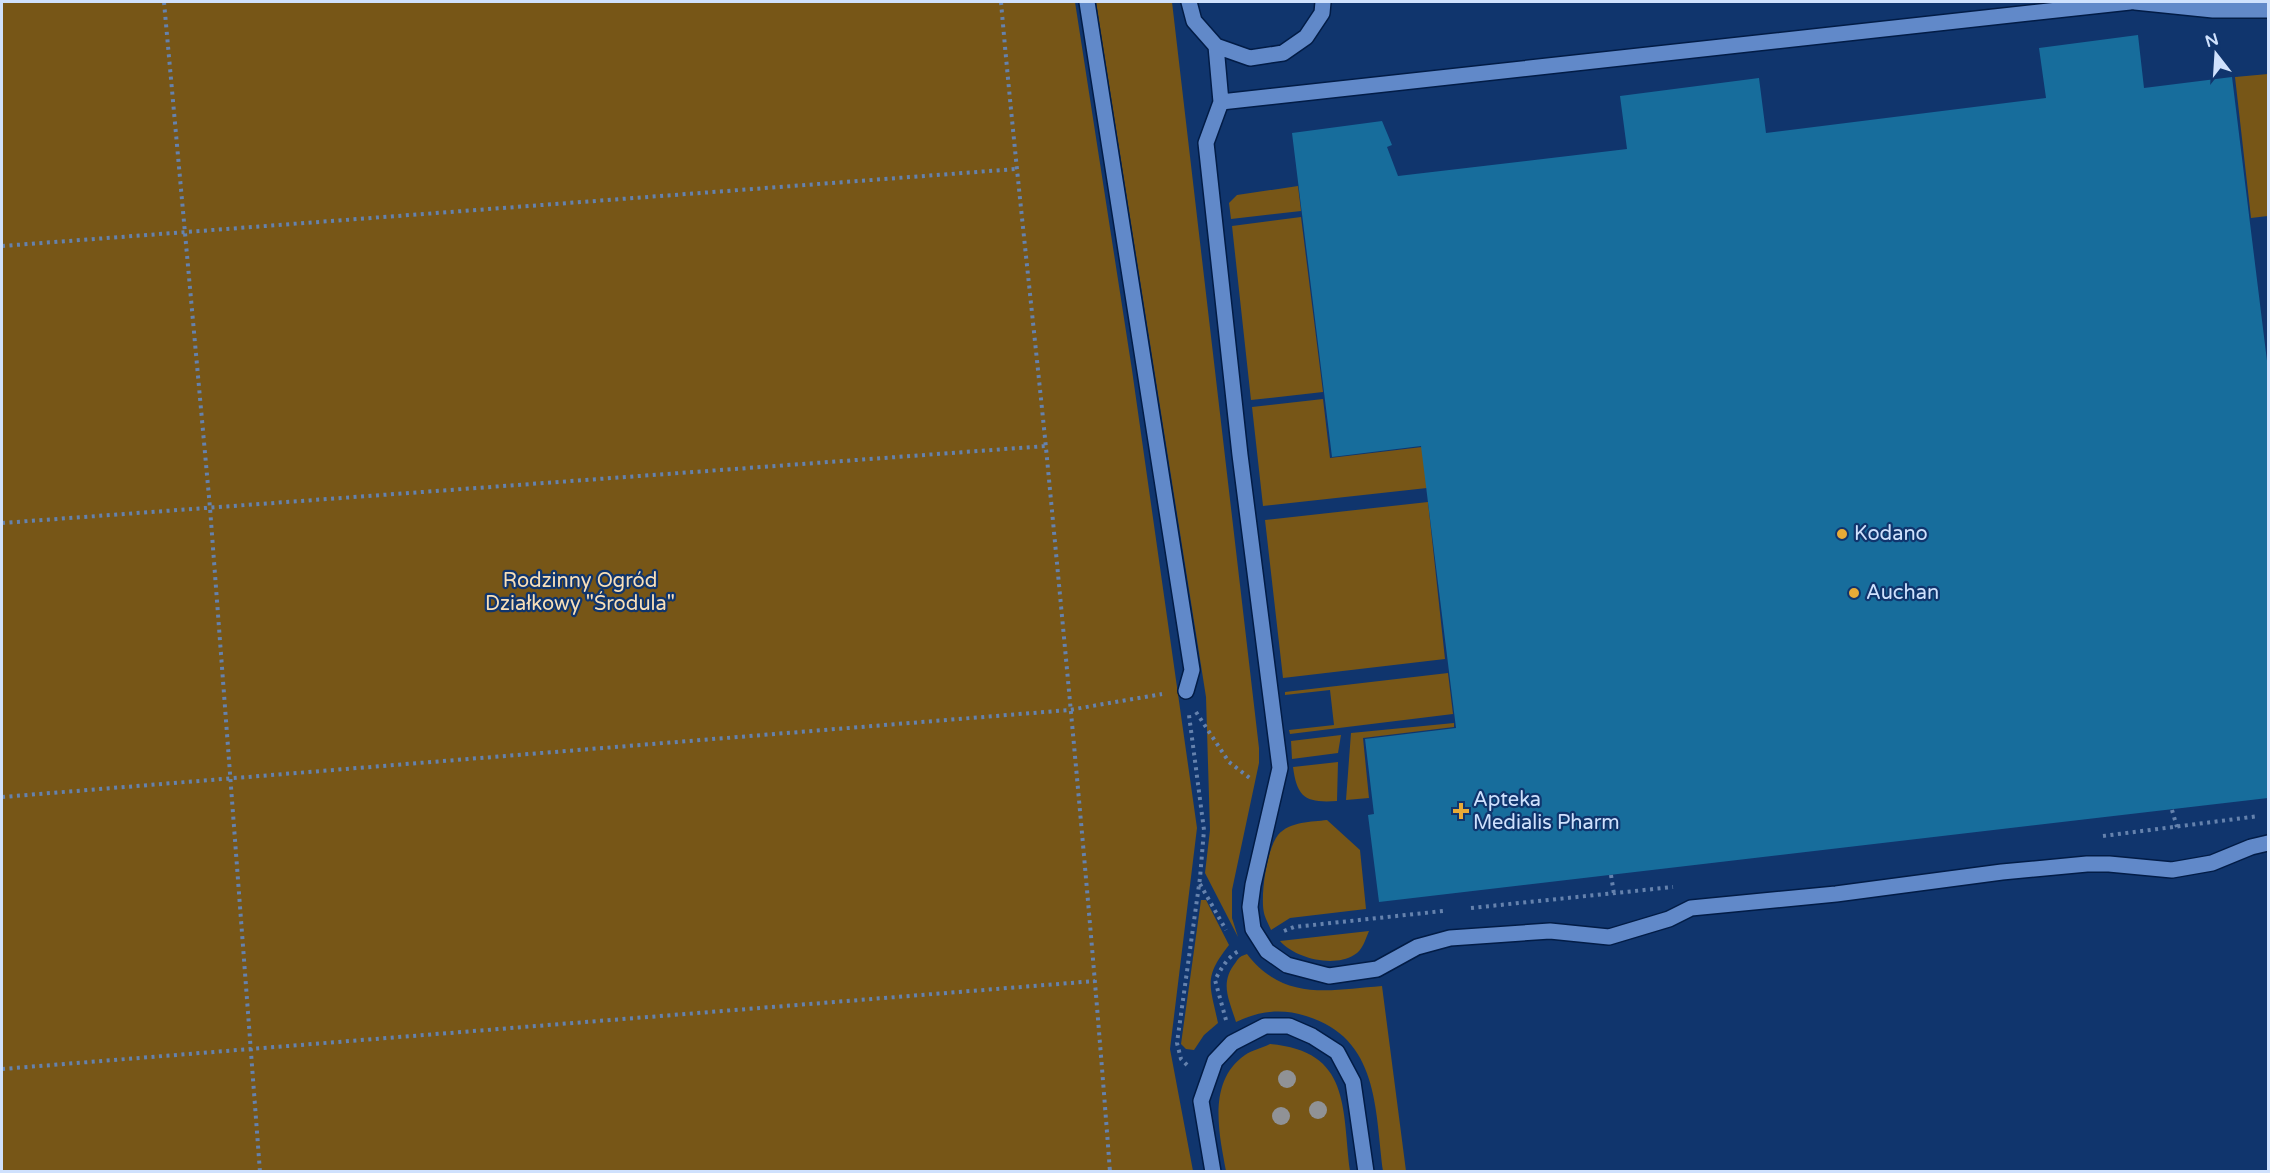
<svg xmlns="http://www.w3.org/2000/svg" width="2270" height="1173" viewBox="0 0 2270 1173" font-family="'Varela Round',sans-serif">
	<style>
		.green { fill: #775617 }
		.building { fill: #176d9c }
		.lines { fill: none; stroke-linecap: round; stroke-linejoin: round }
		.lane-casing { stroke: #021c46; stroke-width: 18 }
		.path { stroke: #6582ad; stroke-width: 4; stroke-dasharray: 3 4.5; stroke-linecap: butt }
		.lane { stroke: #6189c9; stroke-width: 15 }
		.tree { fill: #909296 }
		.poi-dot { fill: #e8ab37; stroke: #10356d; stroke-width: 2 }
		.labels { text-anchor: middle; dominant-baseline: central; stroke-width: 4.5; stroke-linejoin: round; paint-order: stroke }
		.poi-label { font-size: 20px; fill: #cfe1fd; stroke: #10356d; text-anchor: start }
		.park-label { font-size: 20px; fill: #f8dfb8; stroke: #10356d }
	</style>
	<rect width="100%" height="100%" fill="#10356d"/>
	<path class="green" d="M2,2H1075L1132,370L1197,828L1170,1049L1193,1171H2Z
		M1096,2H1172L1259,748V763L1232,890V918L1238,937L1205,873L1210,830L1206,697Z
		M2268,74V216L2251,218L2235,77Z
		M1298,186L1301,211L1231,219L1229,203L1237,195Z
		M1301,217L1323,392L1251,400L1232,226Z
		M1323,399L1330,458L1422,447L1427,488L1263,506L1252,407Z
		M1428,502L1445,659L1283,678L1265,520Z
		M1448,673L1453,714L1290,734L1289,730L1334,725L1330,690L1285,695V692Z
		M1454,723V727L1363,738L1369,798L1346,800L1351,733Z
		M1341,735L1338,753L1292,759L1291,741Z
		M1338,762L1337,801C1306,803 1297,798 1293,767Z
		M1327,820L1360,850L1366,909L1290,918L1271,930C1269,925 1265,918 1264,913C1260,896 1267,848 1278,835C1290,821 1312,822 1327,820Z
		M1201,900H1206L1229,945C1203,978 1210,985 1218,1023L1204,1035L1194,1050L1186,1049L1181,1044Z
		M1369,931C1365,940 1363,950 1354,955C1333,968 1295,958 1280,941Z
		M1247,954C1284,1002 1330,990 1382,986L1406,1171H1383C1375,1109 1379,1038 1306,1016C1281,1008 1259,1011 1236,1022C1229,999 1219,983 1236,962C1239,957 1241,956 1247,954Z
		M1270,1044C1351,1051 1342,1108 1350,1171H1226C1219,1134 1207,1081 1245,1055C1252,1050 1262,1048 1270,1044Z"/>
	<path class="building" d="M2138,35L2144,88L2232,77L2268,369V798L1379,902L1368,815L1374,814L1365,739L1456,728L1421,446L1332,457L1292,133L1382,121L1392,145L1387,147L1398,176L1627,149L1620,96L1759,78L1766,133L2046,98L2039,48Z"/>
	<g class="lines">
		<defs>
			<path id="lane" d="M1087,2L1192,670L1186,691
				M1189,2L1194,21L1216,46L1250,58L1283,53L1306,37L1322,13L1323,2
				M2135,2L2213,10H2268
				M1216,46L1221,102L2130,2
				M1221,102L1206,143L1240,455L1280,768L1253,885L1250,907L1253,929L1267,951L1287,965L1329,976L1377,969L1417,947L1450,938L1550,931L1609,937L1669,919L1691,908L1836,894L2002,872L2087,864H2109L2172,870L2212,863L2251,847L2268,843
				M1213,1172L1201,1101L1215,1061L1232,1043L1265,1026H1289L1312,1036L1337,1052L1353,1082L1366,1172"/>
		</defs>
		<use href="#lane" class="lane-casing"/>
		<path class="path" d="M164,2L210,508L260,1172
			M1001,2C1014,151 1031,299 1046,448C1069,689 1092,930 1110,1172
			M2,246L1016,169
			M2,523L1046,446
			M1196,712L1229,762L1251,779
			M2,797L1069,710L1162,694
			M2172,810L2177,827
			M2103,836L2259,816
			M1611,875L1614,894
			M1200,884L1226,930
			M1471,908L1673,887
			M1284,931L1294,927L1443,911
			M1226,1020L1215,980C1221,969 1227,957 1239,951
			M1187,1065L1181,1059L1177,1043L1200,878L1204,830L1189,715
			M2,1069L1095,981"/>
		<use href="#lane" class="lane"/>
	</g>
	<g class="tree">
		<circle cx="1287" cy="1079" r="9"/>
		<circle cx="1318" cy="1110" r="9"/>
		<circle cx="1281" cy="1116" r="9"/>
	</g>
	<g class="poi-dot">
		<circle cx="1842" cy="534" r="6"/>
		<circle cx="1854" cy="593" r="6"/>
		<path d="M1458 802h6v6h6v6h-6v6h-6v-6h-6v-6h6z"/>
	</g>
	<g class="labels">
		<g class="poi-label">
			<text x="1854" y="534">Kodano</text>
			<text x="1866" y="593">Auchan</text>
			<text x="1473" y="800">Apteka<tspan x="1473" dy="23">Medialis Pharm</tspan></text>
		</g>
		<g class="park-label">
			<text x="580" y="581">Rodzinny Ogród<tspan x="580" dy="23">Działkowy "Środula"</tspan></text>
		</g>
	</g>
	<rect width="2270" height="1173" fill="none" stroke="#cfe1fd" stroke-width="6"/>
	<g transform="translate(2216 54) rotate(343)" stroke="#10356d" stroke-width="4.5" paint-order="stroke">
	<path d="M0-4.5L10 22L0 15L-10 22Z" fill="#cfe1fd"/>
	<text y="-9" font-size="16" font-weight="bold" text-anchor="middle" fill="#cfe1fd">N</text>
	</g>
</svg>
